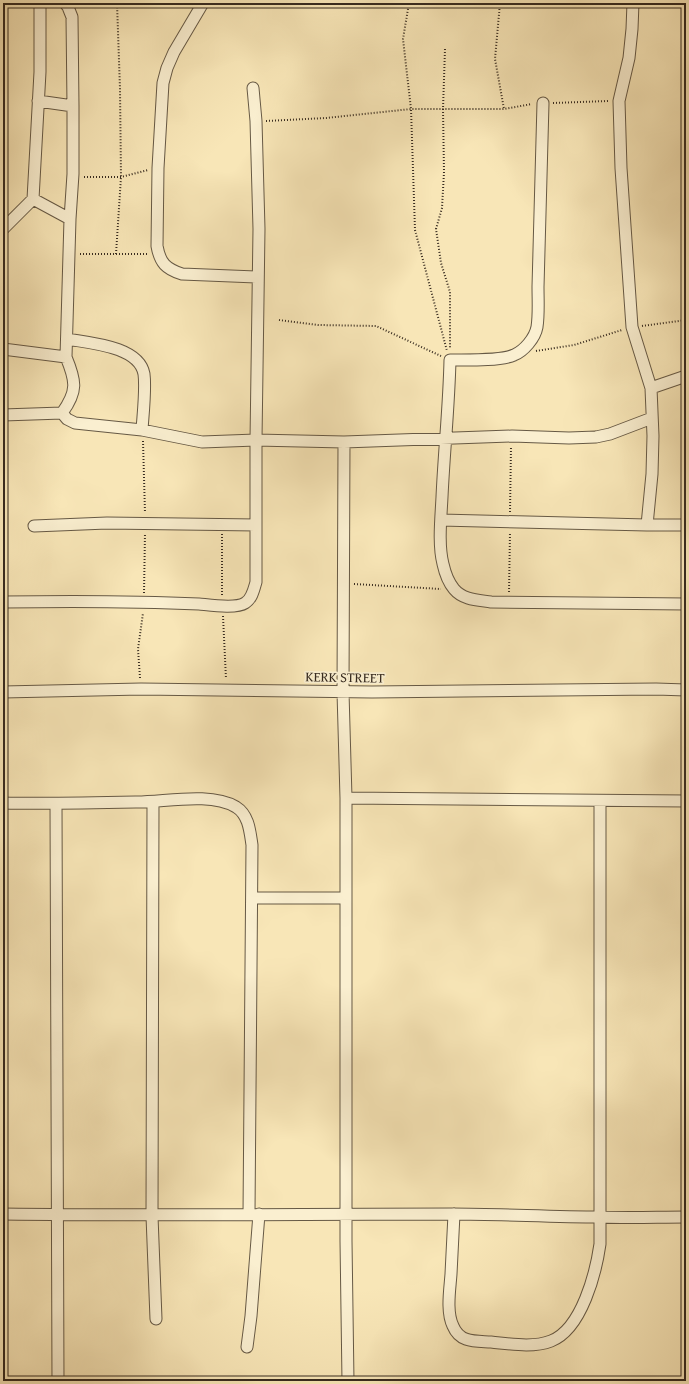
<svg xmlns="http://www.w3.org/2000/svg" width="689" height="1384" viewBox="0 0 689 1384" font-family="'Gentium Book Plus',serif">
	<style>
		.lines { fill: none; stroke-linecap: round; stroke-linejoin: round }
		.street-casing { stroke: #665945; stroke-width: 13 }
		.path { stroke: #362a1f; stroke-width: 2; stroke-dasharray: 1 2; stroke-linecap: butt }
		.street { stroke: #faefd0; stroke-width: 11 }
		.labels { text-anchor: middle; dominant-baseline: central; stroke-width: 3.5; stroke-linejoin: round; paint-order: stroke }
		.street-label { font-size: 14px; fill: #362a1f; stroke: #faefd0 }
	</style>
	<rect width="100%" height="100%" fill="#f8e6b7"/>
	<filter id="stains"><feTurbulence type="fractalNoise" baseFrequency=".005" numOctaves="4"/><feColorMatrix values="0 0 0 0 .2 0 0 0 0 .09 0 0 0 0 .02 0 0 0 .5 -.17"/></filter>
	<radialGradient id="worn" r=".72"><stop offset=".6" stop-color="#630" stop-opacity="0"/><stop offset="1" stop-color="#630" stop-opacity=".3"/></radialGradient>
	<g class="lines">
		<defs>
			<path id="street" d="M40,3V72L33,199L70,219L66,357C76,381 78,391 62,413
				M65,3L68,7L72,17L73,106
				M203,3L174,52L167,68L163,83L158,168L157,246C160,263 166,269 182,274L258,277
				M633,3L632,29L629,58L619,101L621,168L632,327L651,388L653,436L652,474L647,525H686
				M38,101L73,106V174L70,219
				M543,103L538,287C538,301 539,314 537,327C535,338 524,351 514,355C501,361 466,360 450,360C449,406 444,452 442,497C441,518 438,544 443,564C445,573 449,583 454,589C463,600 478,600 491,602L686,604
				M3,229L33,199
				M67,339C89,343 139,346 144,374C146,389 143,414 142,430
				M3,349L66,357
				M651,388L686,376
				M62,413L67,419L75,423L142,430L202,442L256,440L344,442
				M3,415L62,413
				M441,520L647,525
				M34,526L107,523L256,525
				M3,602C68,601 134,601 199,604C210,605 236,609 245,603C252,599 254,589 256,582V440L259,229L256,121L253,88
				M3,692L141,689L372,692L656,689L686,690
				M346,798L686,801
				M153,802L152,1216L156,1319
				M3,803C48,804 92,803 137,802C166,802 210,792 236,807C249,815 250,832 252,845L249,1214
				M56,804L58,1381
				M252,898H345
				M3,1214C153,1216 303,1214 453,1214C502,1214 551,1217 600,1217C629,1218 657,1217 686,1217
				M454,1214C453,1234 452,1254 451,1274C450,1289 446,1312 453,1326C460,1343 475,1341 491,1342C511,1344 533,1348 551,1341C582,1329 596,1272 600,1244V801
				M247,1347L251,1316L259,1214
				M348,1381L346,1241V798L343,692L344,442L512,436L569,438L596,437L610,434L652,418"/>
		</defs>
		<use href="#street" class="street-casing"/>
		<path class="path" d="M409,3L403,39L411,109L415,230L447,351
			M500,3L495,59L504,109
			M445,49L443,109L444,172L442,208L436,229L441,263L450,292V349
			M553,103L608,101
			M266,121L326,118L411,109H504L532,104
			M84,177H121L148,170
			M80,254H149
			M116,254L121,177L120,89L117,3
			M279,320L318,325L376,326L441,356
			M642,326L686,320
			M536,351L574,345L622,330
			M143,441L145,513
			M510,512L511,446
			M222,534V595
			M354,584L441,589
			M509,592L510,532
			M144,593L145,533
			M223,616L226,679
			M140,678L138,649L143,613"/>
		<use href="#street" class="street"/>
	</g>
	<g class="labels">
		<g class="street-label">
			<text transform="translate(345 677) rotate(1)">KERK STREET</text>
		</g>
	</g>
	<rect width="689" height="1384" fill="none" stroke="#f8e6b7" stroke-width="16"/>
	<rect x="4" y="4" width="681" height="1376" fill="none" stroke="#362a1f" stroke-width="2"/>
	<rect x="8" y="8" width="673" height="1368" fill="none" stroke="#362a1f"/>
	<rect width="100%" height="100%" filter="url(#stains)"/>
	<rect width="100%" height="100%" fill="url(#worn)"/>
</svg>
